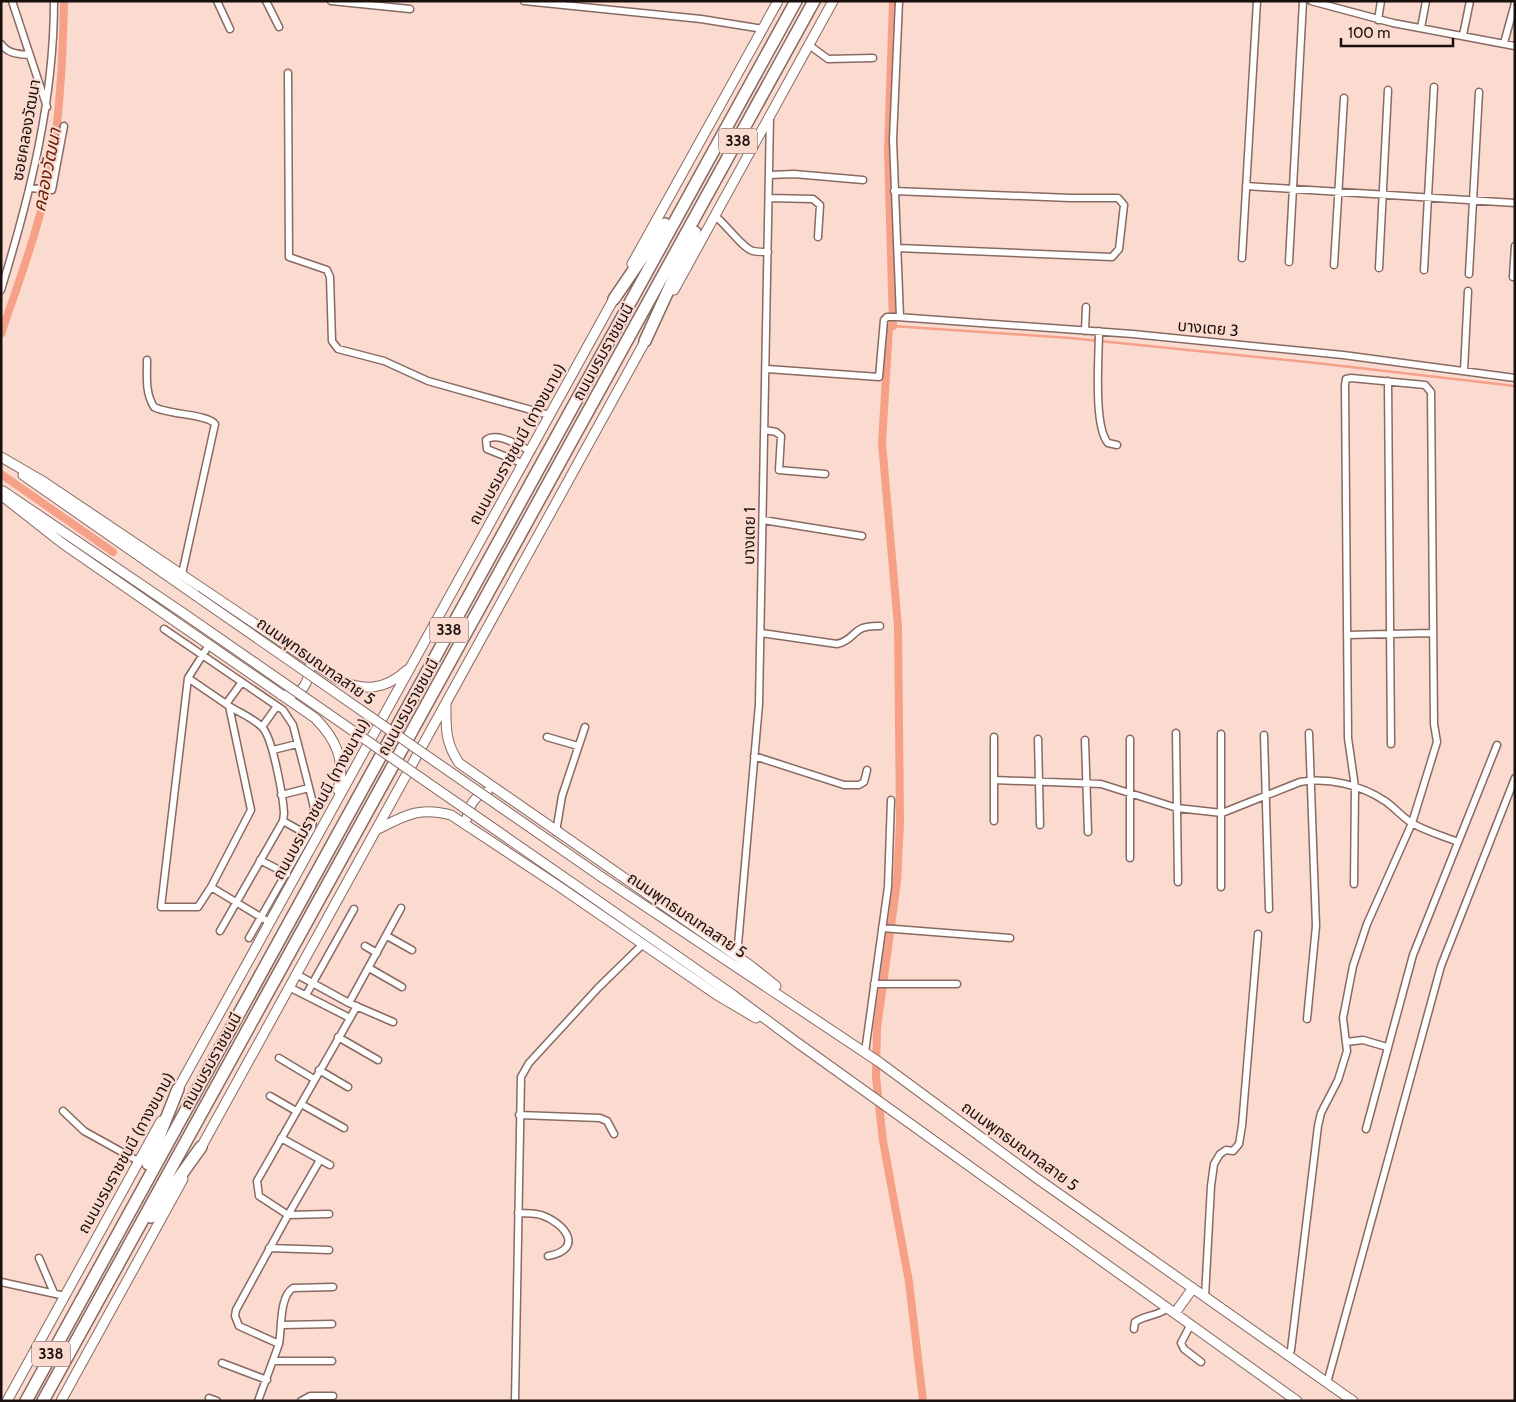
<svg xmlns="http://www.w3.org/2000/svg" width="1516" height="1402" viewBox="0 0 1516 1402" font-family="Cabin,'Noto Sans Thai',sans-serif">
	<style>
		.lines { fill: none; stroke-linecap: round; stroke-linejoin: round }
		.stream { stroke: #f6a087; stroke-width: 2.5 }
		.canal { stroke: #f6a087; stroke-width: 8 }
		.street-casing { stroke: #876a62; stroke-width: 9 }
		.secondary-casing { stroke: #876a62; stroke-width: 11 }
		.highway-casing { stroke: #876a62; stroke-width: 14 }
		.street { stroke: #fff; stroke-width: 6 }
		.secondary { stroke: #fff; stroke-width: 9 }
		.highway { stroke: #fff; stroke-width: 11 }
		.secondary-bridge-casing { stroke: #876a62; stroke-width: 11; stroke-linecap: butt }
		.secondary-bridge { stroke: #fff; stroke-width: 9 }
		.labels { text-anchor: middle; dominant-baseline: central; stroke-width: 4; stroke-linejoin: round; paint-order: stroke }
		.shield { fill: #fbdad0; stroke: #5d4c47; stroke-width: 1 }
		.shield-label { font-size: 15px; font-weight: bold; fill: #190f0c }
		.street-label { font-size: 16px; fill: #190f0c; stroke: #fbdad0 }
		.water-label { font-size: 18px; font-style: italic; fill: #6b2009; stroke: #fbdad0 }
	</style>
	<rect width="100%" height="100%" fill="#fbdad0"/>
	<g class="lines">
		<path class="stream" d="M893,326L1070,338L1316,363L1515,386"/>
		<path class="canal" d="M893,1L888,151L893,326L889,327L882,443L898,626L900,823L897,882L877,1028L876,1077L883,1141L909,1282L923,1401
			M1,334C21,275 44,215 53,154C61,103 63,52 64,1
			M1,474L113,552"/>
		<defs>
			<path id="street" d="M12,1L47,107
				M217,1L230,29
				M266,1L279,27
				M331,1L410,9
				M524,1L701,19L763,29
				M899,1L893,140L900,317
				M1311,1L1393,23L1515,46
				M1378,20L1381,1
				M1421,28L1426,1
				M1463,35L1470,1
				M1504,43L1515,3
				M1,44C9,54 17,54 29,55
				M809,45L828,59L873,58
				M288,73L289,257L327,270L330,277L332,341L338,349L384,361L428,381L549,415
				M769,175L794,174L863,180
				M1246,186L1515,203
				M30,188L52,190L64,126
				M894,191L1070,198H1118L1124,205L1119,249L1112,257L898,248
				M769,198L813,199L820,205L818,237
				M715,216C726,224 742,248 753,251C757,252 763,252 768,252
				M1242,258L1257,1
				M1289,262L1303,1
				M1334,265L1344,98
				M1379,268L1388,90
				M1424,270L1434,87
				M1469,274L1479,92
				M1513,277L1515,246
				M1,290C30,195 54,101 54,1
				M1085,331L1086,307
				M1099,331C1099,355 1093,426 1108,443L1117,445
				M147,360C147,376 145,393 154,407C169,415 208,414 215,424L182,574
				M767,369L879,377L884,320L887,317H897L1133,334L1343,355L1515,378
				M1464,371L1468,291
				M1388,381L1391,744
				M765,430L776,432L781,436L779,470L825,474
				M524,464L487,449L486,440C497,431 519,446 531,451
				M763,520L862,536
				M164,629L283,710L293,725L311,795L314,808L312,828L249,938
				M761,633L837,644C858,639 850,625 880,626
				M1347,635L1432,633
				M188,678L229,706L251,810L211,887L198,907H161L188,678L209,645
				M226,704L242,682
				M262,727L277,706
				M1176,733L1178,882
				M1221,734V887
				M1264,735L1269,909
				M547,737L578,746
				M1038,739L1040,825
				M1085,740L1088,832
				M273,750L297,744
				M754,756L844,785H859L864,782L867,770
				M994,780L1101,784L1177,808L1222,813L1300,782C1328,777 1361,785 1385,801C1394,807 1402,817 1412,823C1425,831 1443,836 1458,842
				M281,795L309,788
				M283,821L308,835
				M994,821V737
				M556,832L562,796L585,727
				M1130,858V739
				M260,860L287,874
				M211,887L269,922
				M882,928L1010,938
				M220,931L283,821L284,813C283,797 273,738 262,727C253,718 240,713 229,706
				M387,936L412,950
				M365,946L377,953
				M737,956L759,704L770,116
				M369,968L402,987
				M296,974L349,1003L393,1022
				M874,984H957
				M289,987L350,1018
				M306,995L354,909
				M349,1003L401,908
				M1307,1019L1316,926L1309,733
				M338,1037L378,1060
				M1346,1042L1363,1040L1387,1047
				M865,1052L888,887L891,800
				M279,1058L314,1079
				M319,1070L348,1087
				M270,1096L296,1111
				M301,1104L344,1128
				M63,1111L84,1131L138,1161
				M519,1115L600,1118L607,1121L614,1134
				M1366,1129L1413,955L1497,745
				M281,1138L330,1165
				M518,1213C526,1213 534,1213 541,1215C565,1223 585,1249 548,1256
				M288,1215L320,1160
				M288,1215L329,1214
				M269,1248L329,1250
				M39,1258L54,1293
				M1,1282L65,1296
				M1205,1297L1211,1186L1214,1164L1220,1154L1226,1150L1233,1151L1239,1144L1242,1126L1258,934
				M1191,1324L1181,1343L1184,1349L1201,1362
				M282,1325L332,1324
				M1134,1329L1135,1322C1145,1315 1158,1316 1168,1308
				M279,1344C282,1328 279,1297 293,1288L333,1287
				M1288,1356L1291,1350L1318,1126L1321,1113L1338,1080L1347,1051L1343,1018L1353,966L1367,924L1412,823L1437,742L1434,724L1431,392L1425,385L1351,378L1346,379L1345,385L1348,738L1355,787L1354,884
				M275,1361H332
				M222,1363L267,1380
				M1327,1383L1441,966L1515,778
				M209,1398L217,1401
				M258,1401L279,1344L239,1326L235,1316L236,1310L288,1215L259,1196L257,1181L357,1006
				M301,1401L310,1396H333
				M515,1401L521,1077L529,1063L598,988L643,944"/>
			<path id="secondary" d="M632,264L778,1
				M674,290L833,1
				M1,457L44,482L337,679C364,692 385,690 407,670
				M23,475L195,595
				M3,491L183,613
				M1,495L62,543L315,718C336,739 346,761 338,790
				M281,695C304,698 309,681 311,662
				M446,704C446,729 445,742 459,763L751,966L776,986
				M467,818C469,806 475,795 487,792
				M376,830C404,816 419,806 451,815L557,885L717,995L756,1018
				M603,878L879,1062L1035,1177L1353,1401
				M591,896L733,995L795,1041L1297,1401
				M175,1094L617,293
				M198,1153L648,336
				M1175,1313L1193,1288
				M7,1401L161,1121
				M61,1401L183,1179"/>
			<path id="highway" d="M614,299L665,224
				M645,341L695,232
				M148,1164L178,1089
				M151,1217L201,1147
				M26,1401L796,1
				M43,1401L814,1"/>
		</defs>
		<use href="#street" class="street-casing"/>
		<use href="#secondary" class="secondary-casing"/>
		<use href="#highway" class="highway-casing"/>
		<use href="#street" class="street"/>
		<use href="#secondary" class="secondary"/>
		<use href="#highway" class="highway"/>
		<defs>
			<path id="secondary-bridge" d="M195,595L603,878
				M183,613L591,896"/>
		</defs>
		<use href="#secondary-bridge" class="secondary-bridge-casing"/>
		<use href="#secondary-bridge" class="secondary-bridge"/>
	</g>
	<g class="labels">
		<g class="shield">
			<rect x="719" y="128.5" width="38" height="25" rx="4"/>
			<rect x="430" y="617.5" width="38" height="25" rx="4"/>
			<rect x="32" y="1341.5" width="38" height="25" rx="4"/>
		</g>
		<g class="shield-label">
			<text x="738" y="141">338</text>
			<text x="449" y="630">338</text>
			<text x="51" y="1354">338</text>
		</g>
		<g class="street-label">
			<text transform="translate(26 130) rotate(-80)">ซอยคลองวัฒนา</text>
			<text transform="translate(1208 328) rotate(5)">บางเตย 3</text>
			<text transform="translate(603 352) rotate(-61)">ถนนบรมราชชนนี</text>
			<text transform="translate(517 444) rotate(-61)">ถนนบรมราชชนนี (ทางขนาน)</text>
			<text transform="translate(749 536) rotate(-89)">บางเตย 1</text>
			<text transform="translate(316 661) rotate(35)">ถนนพุทธมณฑลสาย 5</text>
			<text transform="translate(408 707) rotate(-61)">ถนนบรมราชชนนี</text>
			<text transform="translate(321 799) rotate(-61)">ถนนบรมราชชนนี (ทางขนาน)</text>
			<text transform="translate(687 915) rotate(34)">ถนนพุทธมณฑลสาย 5</text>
			<text transform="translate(211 1061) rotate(-61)">ถนนบรมราชชนนี</text>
			<text transform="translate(1020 1146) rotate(36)">ถนนพุทธมณฑลสาย 5</text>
			<text transform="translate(126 1153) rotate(-61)">ถนนบรมราชชนนี (ทางขนาน)</text>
		</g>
		<g class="water-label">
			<text transform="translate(47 170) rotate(-79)">คลองวัฒนา</text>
		</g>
	</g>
	<rect width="1516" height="1402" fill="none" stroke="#190f0c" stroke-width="5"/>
	<path d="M1341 38v8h112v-8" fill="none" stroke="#190f0c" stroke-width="2.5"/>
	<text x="1348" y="38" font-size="15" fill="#190f0c" stroke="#fbdad0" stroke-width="4" paint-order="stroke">100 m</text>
</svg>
